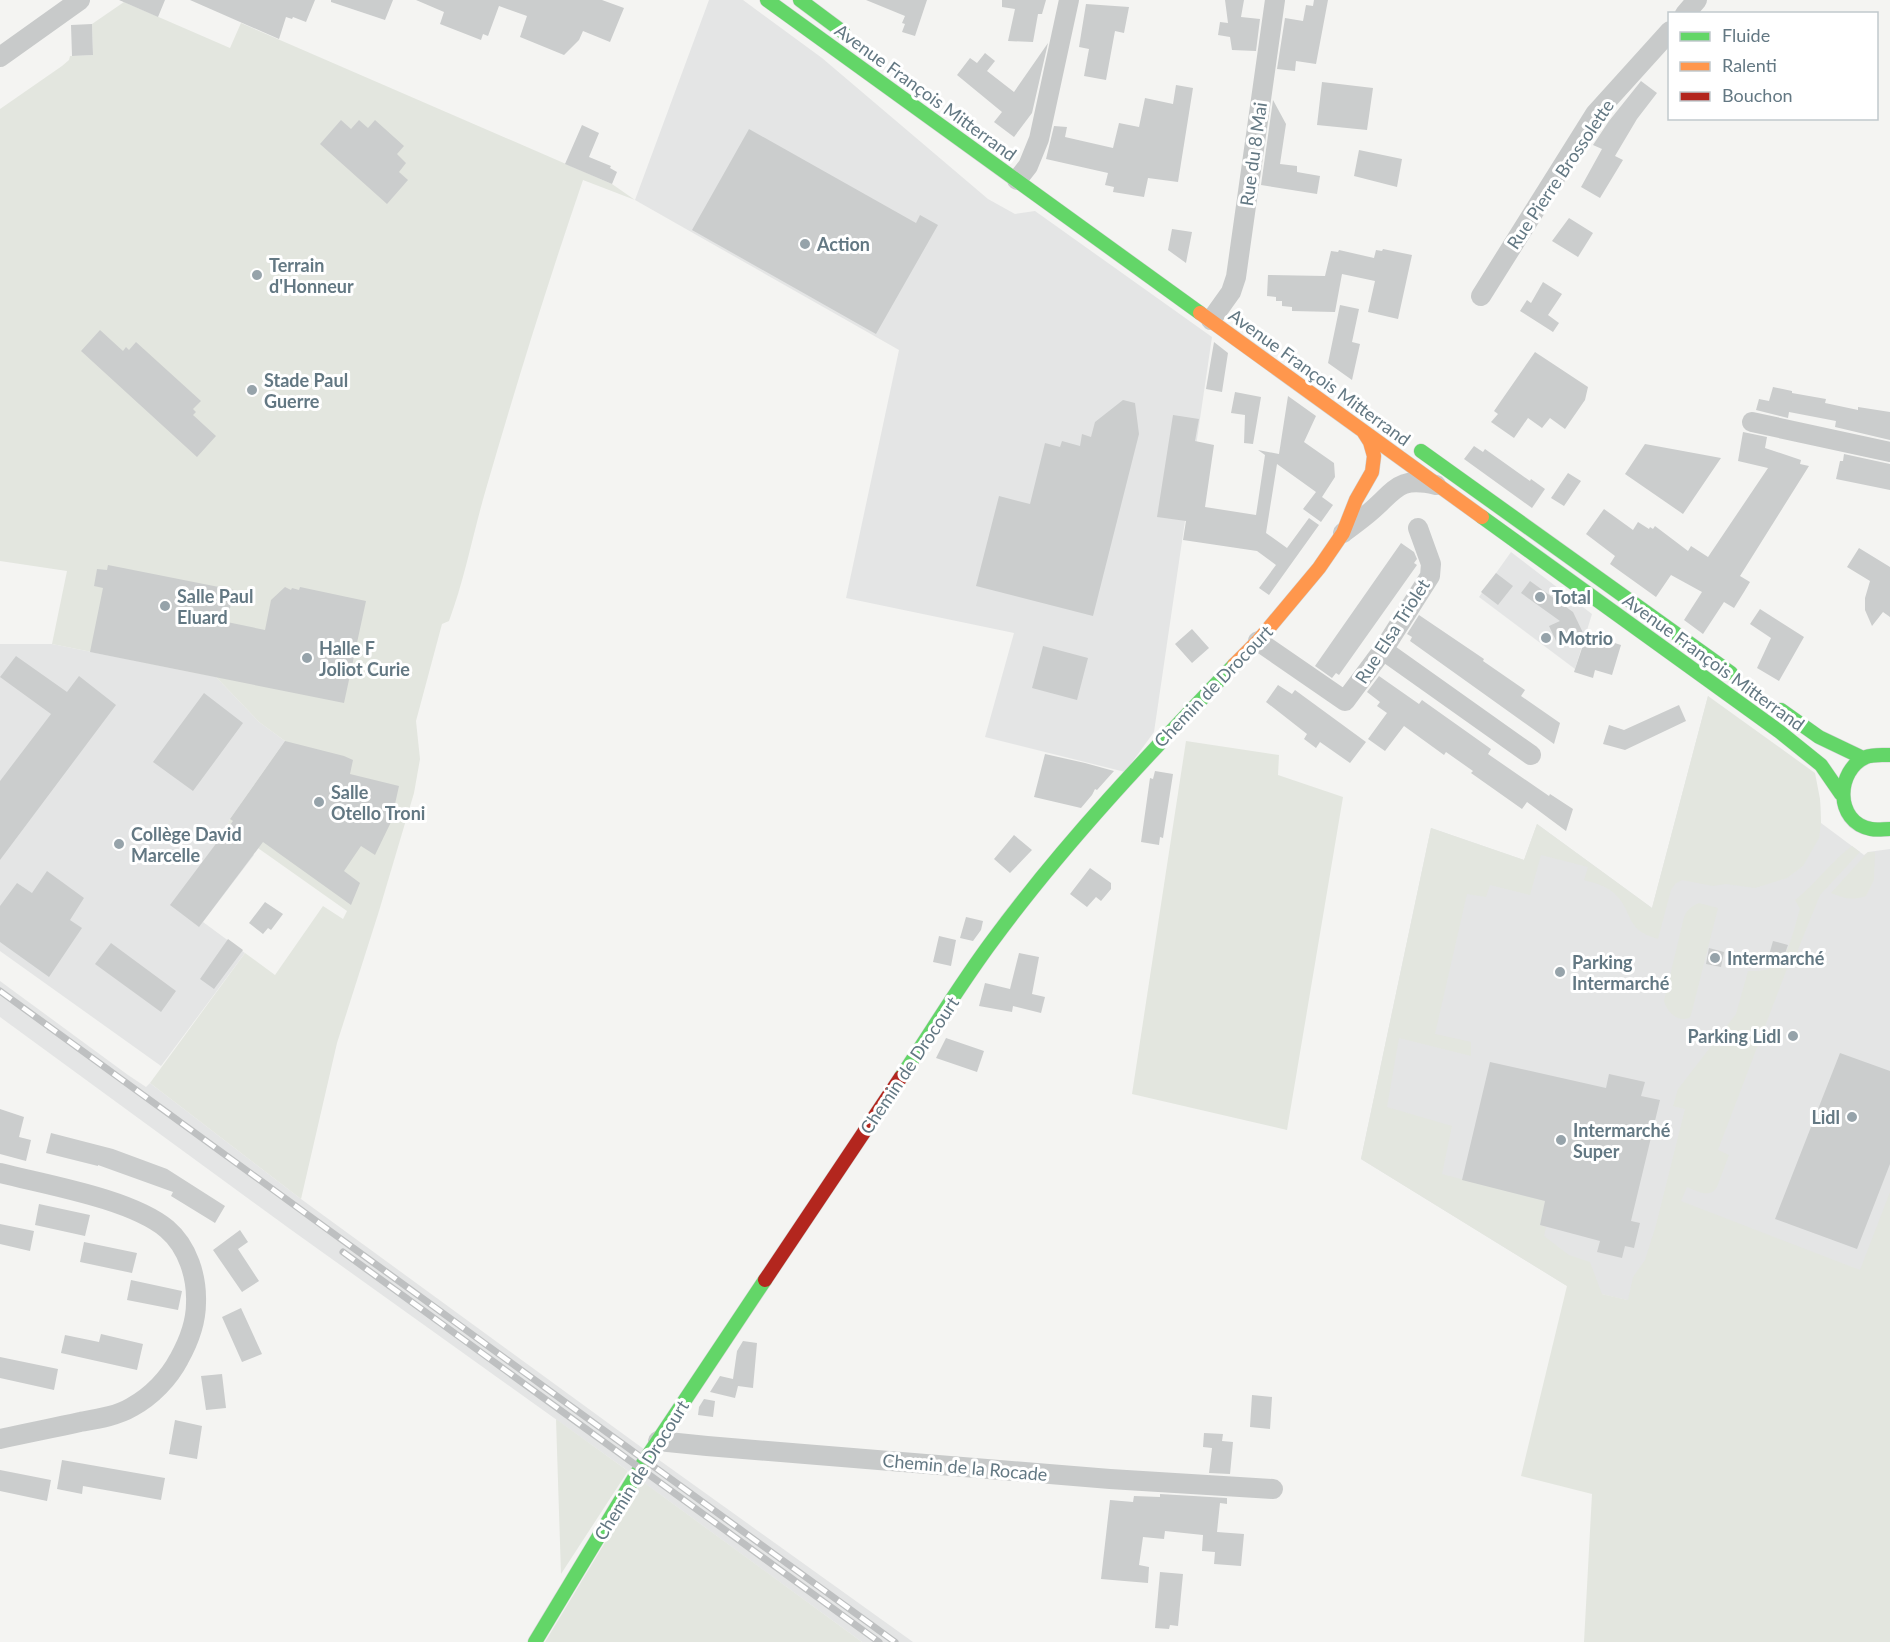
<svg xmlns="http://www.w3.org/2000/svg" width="1890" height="1642" viewBox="0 0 1890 1642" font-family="Lato,sans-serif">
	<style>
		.built { fill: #e4e5e5 }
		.green { fill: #e3e6df }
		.building { fill: #cbcdcd }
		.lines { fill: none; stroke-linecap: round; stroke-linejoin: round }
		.fast-casing { stroke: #d0d2d2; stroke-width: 15 }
		.slow-casing { stroke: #d0d2d2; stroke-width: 15 }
		.jam-casing { stroke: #d0d2d2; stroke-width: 15 }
		.street { stroke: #c8caca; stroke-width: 20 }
		.fast { stroke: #63d668; stroke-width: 14 }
		.slow { stroke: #ff974d; stroke-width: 14 }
		.jam { stroke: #b3261e; stroke-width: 14 }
		.rail-casing { stroke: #bec0c1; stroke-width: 7 }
		.rail { stroke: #fff; stroke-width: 4.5; stroke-dasharray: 14; stroke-linecap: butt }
		.poi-dot { fill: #96a3aa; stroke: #fff; stroke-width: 2 }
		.labels { text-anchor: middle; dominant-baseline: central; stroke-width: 6; stroke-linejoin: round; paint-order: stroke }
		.street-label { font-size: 18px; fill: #637883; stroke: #fff }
		.poi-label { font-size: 18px; font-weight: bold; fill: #637883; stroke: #fff; text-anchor: start }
	</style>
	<rect width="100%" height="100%" fill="#f4f4f2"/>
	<path class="built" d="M709,0H743L822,58L988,199L1015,214L1035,211L1212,337L1154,732L1125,772L985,737L1014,633L846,598L899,350L635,200Z
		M1511,552L1592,614L1575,669L1479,597Z
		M0,644H52L216,677L259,722L285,741L230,819L224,833L254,855L203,922L245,953L161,1066L0,951Z
		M1708,696L1820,799L1821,823L1864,855L1868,852L1890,849V1240L1872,1287L1661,1308L1567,1286L1361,1159L1431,828L1524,860L1537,824L1652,908Z
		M0,981L128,1075L146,1087L150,1083L301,1199L641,1447L913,1642H862L628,1471L290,1229L0,1017Z"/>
	<path class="green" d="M124,2L230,48L241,23L612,184L635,200L583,180C548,282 516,385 486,489C473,533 465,578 449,621L442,624L416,721L420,759L414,793L379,911L337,1043L301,1199L150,1083L245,953L275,975L323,906L343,919L347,911L227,826L230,819L285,741L259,722L216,677L52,644L67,571L0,561V109L62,66L69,60L70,56L93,55L92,24Z
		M1708,696L1815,773L1820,799L1821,823L1819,838L1803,866L1787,878L1755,888L1726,884L1713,886L1682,880L1675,884L1671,890L1658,939C1623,929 1635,913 1614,893C1606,886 1595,883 1584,880L1588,867L1541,855L1530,895L1490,885L1486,897L1467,894L1435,1034L1471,1042V1056L1399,1038L1387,1107L1452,1126L1442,1174L1545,1201L1540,1225L1546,1227L1544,1236L1569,1255L1590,1262L1602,1294L1628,1300L1633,1277L1645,1260L1656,1225L1685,1109L1673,1106L1678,1089L1736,1014L1748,971C1758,971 1768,971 1776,965C1789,957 1795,924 1800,909L1795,900C1816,884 1830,862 1852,846L1860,852L1820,895L1791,967L1788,966L1718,1150L1729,1155L1717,1187C1710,1199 1697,1191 1687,1187L1681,1201L1860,1270L1890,1192V1642H1584L1592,1494L1521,1476L1567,1286L1361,1159L1431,828L1524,860L1537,824L1652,908Z
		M1186,741L1279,755L1278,775L1343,797L1287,1130L1132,1094Z
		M1868,852H1875L1874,880L1866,896C1852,901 1844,898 1831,893Z
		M1699,903L1718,908L1691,1015L1689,1018C1677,1022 1667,1012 1664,1001L1684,917C1687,910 1691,906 1699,903Z
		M556,1419L628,1471L561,1574Z
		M642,1481L862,1642H545Z"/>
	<path class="building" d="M119,0H165L158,17Z
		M190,0H315L306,22L293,17L292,19L286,17L279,39Z
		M331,0H393L385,20L331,2Z
		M416,0H602L624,8L610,42L583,31L579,40L564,55L520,37L527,16L499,6L488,36L483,34L481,40L440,24L444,12Z
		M866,0H927L915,36L902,32L905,24L902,23L905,16Z
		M1002,0H1046L1042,14H1038L1033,42L1008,41L1015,9L1002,7Z
		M1225,0H1244L1241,17L1260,19L1256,51L1232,50L1230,37L1218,35L1220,22L1228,23Z
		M1314,0H1328L1316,64L1296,61L1295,71L1277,69L1285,18L1303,21L1306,5L1313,6Z
		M1086,4L1129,7L1124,33L1115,31L1106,80L1084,76L1089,49L1079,47Z
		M92,24L93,55L72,56L71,25Z
		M1048,43L1032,113L1014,137L994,122L1002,112L957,75L970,58L977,63L985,53L995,61L987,71L1014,92Z
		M1641,81L1657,93L1637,119L1615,156L1623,160L1600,198L1581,187L1602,149L1593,145L1609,121Z
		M1322,82L1373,88L1367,130L1317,125Z
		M1176,85L1193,88L1178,182L1148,178L1144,197L1113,192L1114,187L1105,185L1108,173L1046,159L1054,126L1067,127L1065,137L1113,148L1119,123L1139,127L1145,98L1173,104Z
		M1273,100L1286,124L1280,164L1297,166V172L1320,176L1317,194L1261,185Z
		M341,120L351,129L359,120L368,128L375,120L404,146L397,154L406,163L399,172L408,180L387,204L320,144Z
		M582,125L599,133L589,157L611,166L610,168L617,172L612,184L565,164Z
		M749,129L916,223L920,215L938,225L876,334L692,230Z
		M1359,150L1402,159L1397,187L1354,176Z
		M1569,218L1593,233L1578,257L1552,241Z
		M1172,229L1192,232L1186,263L1168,250Z
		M1383,249L1412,255L1398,319L1368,312L1375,281L1342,274L1335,312L1292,311V307L1282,306V301H1276V297L1267,296L1268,275L1325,276L1331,251L1338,252L1339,250L1374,258L1376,250L1382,251Z
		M1543,282L1562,294L1548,315L1559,323L1553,332L1520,311L1527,300L1531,303Z
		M1340,305L1359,309L1352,342L1360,344L1352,380L1328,363Z
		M100,330L123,351L126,347L129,350L136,342L201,401L193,409L196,412L193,415L216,436L197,457L81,351Z
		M1214,342L1228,353L1222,392L1206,389Z
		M1535,352L1588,387L1585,400L1565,429L1550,418L1542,428L1528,418L1514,438L1491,422L1498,414L1494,411Z
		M1773,387L1792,391V393L1826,399L1825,403L1858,410V407L1890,412V440L1835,427L1836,421L1789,412L1788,418L1756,410L1759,399L1769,401Z
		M1235,392L1261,397L1253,444L1244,443L1245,415L1231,413Z
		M1288,396L1316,416L1304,442L1334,463L1335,477L1322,497L1333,505L1321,522L1303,509L1316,492L1277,464L1266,533L1287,548L1309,518L1319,525L1269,595L1259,588L1276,565L1257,551L1183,540L1186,521L1157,517L1173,415L1199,419L1195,441L1214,445L1205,507L1256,515L1265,455L1258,450L1279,454Z
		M1123,400L1135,403L1139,434L1093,616L976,586L999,496L1030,504L1045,443L1060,447L1062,441L1080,446L1082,434L1091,437L1095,422Z
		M1743,432L1767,437L1765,448L1801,460L1800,464L1809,466L1740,576L1750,582L1744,592L1734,608L1724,602L1703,634L1684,620L1702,592L1671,575L1656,597L1610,564L1615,556L1586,534L1604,509L1633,530L1638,522L1649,529L1650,527L1653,529L1655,526L1688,551L1691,546L1708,557L1768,468L1738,461Z
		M1645,444L1721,458L1683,514L1625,474Z
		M1474,446L1483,452L1485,449L1530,481L1531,479L1545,489L1532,508L1464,459Z
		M1844,454L1890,464V490L1836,479L1840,461H1843Z
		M1568,473L1581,481L1564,506L1551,498Z
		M1401,543L1414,552L1417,559L1414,563L1417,565L1339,675L1336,673L1332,678L1315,666Z
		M1859,548L1890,567V617L1883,612L1872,626L1865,610V598L1870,581L1847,567Z
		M108,565L234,590L227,622L265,630L271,600L285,587L291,590L292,588L299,590L300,587L366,601L344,703L90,652L103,588L94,586L97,569L107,570Z
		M1496,573L1513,586L1498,605L1481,592Z
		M1530,581L1573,612L1585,637L1586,634L1621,645L1612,675L1595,670L1593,678L1574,672L1585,639L1583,637L1559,647L1549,626L1560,621L1521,593Z
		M1760,609L1804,637L1779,681L1757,668L1771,638L1750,624Z
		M1419,615L1484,659L1483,661L1525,690L1521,696L1560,723L1554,744L1410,641L1412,637L1407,634Z
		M1192,629L1209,648L1192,663L1175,644Z
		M1043,646L1088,658L1077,700L1032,688Z
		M16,656L67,692L79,676L116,705L0,860V781L51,714L0,677Z
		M1379,676L1419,704L1422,700L1491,749L1488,754L1549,796L1550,794L1573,809L1566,831L1527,802L1522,809L1471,773L1473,771L1446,752L1444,755L1404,726L1385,751L1368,739L1387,713L1377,706L1380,702L1367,692Z
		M1278,685L1292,694L1295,690L1366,742L1350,763L1320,742L1316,748L1304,739L1307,734L1266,702Z
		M204,693L243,723L193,791L153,762Z
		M1679,705L1686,721L1625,750L1603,744L1609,725L1624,730Z
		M285,741L344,756L353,760L350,774L399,786L391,822L375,855L361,846L344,871L360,883L351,905L263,842L199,927L170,905L233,821L230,819Z
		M1045,754L1085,763L1114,771L1097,790L1095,789L1092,795L1081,808L1034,797Z
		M1155,771L1173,774L1163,838L1160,837L1159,845L1141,842L1150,778L1153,779Z
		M1014,835L1032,850L1010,873L994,859Z
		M1090,868L1111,883V889L1101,901L1096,897L1087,907L1070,894Z
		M47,871L84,898L70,920L82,928L49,977L0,942V906L17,883L32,893Z
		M265,902L283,914L271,930L268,928L263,934L249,923Z
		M966,917L983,921L981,930L973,941L960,938Z
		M939,936L956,940L951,966L933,962Z
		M228,939L243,950L214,989L200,979Z
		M1773,941L1788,945L1783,959L1769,955Z
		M111,943L176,991L161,1012L95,964Z
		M1709,948L1724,952L1721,967L1706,964Z
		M1019,953L1039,957L1032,994L1045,997L1041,1013L1013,1006L1012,1012L979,1006L985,983L1010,989Z
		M946,1038L984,1051L977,1072L936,1058Z
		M1840,1053L1890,1071V1164L1857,1249L1775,1219Z
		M1490,1062L1606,1088L1609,1074L1645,1082L1641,1096L1660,1100L1631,1221L1640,1223L1634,1248L1625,1246L1622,1258L1597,1252L1600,1241L1540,1225L1545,1201L1462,1180Z
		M0,1109L24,1117L19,1137L31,1140L26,1161L0,1154Z
		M51,1133L113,1149L167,1169L225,1206L215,1223L171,1196L173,1192L98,1165V1166L46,1153Z
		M39,1204L90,1215L85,1236L35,1225Z
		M0,1224L34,1231L30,1251L0,1244Z
		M240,1230L248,1242L238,1249L259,1281L242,1292L213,1250Z
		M84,1242L137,1253L132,1273L80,1262Z
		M131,1280L182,1291L178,1310L127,1300Z
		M241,1308L262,1354L242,1362L222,1317Z
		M101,1334L143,1344L137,1370L61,1353L65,1335L99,1342Z
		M743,1341L757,1343L753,1388L738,1386L735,1398L710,1392L720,1376L733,1379L737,1351Z
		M0,1357L58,1369L54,1390L0,1378Z
		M222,1374L226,1408L206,1410L201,1376Z
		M1252,1395L1272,1397L1270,1429L1250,1427Z
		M704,1399L715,1401L713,1417L698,1415L699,1407Z
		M175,1420L202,1426L197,1459L169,1454Z
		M1204,1433L1223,1434L1222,1441L1233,1442L1230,1474L1209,1473L1212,1448L1203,1447Z
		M62,1460L165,1478L161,1500L83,1486L82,1494L57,1489Z
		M0,1470L51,1480L47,1501L0,1491Z
		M1160,1494L1227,1498V1504L1220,1503L1217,1532L1244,1534L1241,1566L1214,1564L1215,1552L1202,1551L1203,1535L1165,1531L1164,1539L1143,1537L1139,1565L1149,1567L1148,1583L1101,1579L1110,1500L1133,1502L1134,1496L1160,1497Z
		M1160,1572L1183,1574L1178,1626L1170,1625L1169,1629L1155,1628Z"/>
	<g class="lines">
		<defs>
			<path id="fast" d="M767,0L1200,313
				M800,0L843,32
				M1421,451L1731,673
				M1482,517L1780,732L1821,765L1841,794
				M1781,710L1819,737L1863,758
				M1890,755C1883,755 1873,754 1866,757C1836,770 1834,822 1871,829C1877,830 1884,829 1890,829
				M901,1077C932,1031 960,984 993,940C1065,842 1150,753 1234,665
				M535,1642L645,1460L765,1280"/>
			<path id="slow" d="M1200,313L1482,517
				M1234,665L1258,641L1319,568L1343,533L1356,500L1372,472L1374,456L1370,442L1363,431"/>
			<path id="jam" d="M765,1280L901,1077"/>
		</defs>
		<use href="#fast" class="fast-casing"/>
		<use href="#slow" class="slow-casing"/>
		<use href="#jam" class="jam-casing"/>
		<path class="street" d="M1685,14L1697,0
			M0,57L80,0
			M1017,180L1028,166L1039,139L1069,0
			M1481,296L1595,114L1670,31
			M1211,320L1231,292L1236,277L1275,0
			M1752,422L1890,452
			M1343,533C1352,526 1362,519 1370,512C1396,490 1398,476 1436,485
			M1258,641L1345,701L1383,650L1430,576L1431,564L1418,528
			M1383,650L1531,755
			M0,1173C47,1185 131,1199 167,1229C188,1247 197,1277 196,1303C196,1323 189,1341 179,1359C169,1378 152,1396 132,1407C117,1416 97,1419 80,1422C53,1428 27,1433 0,1439
			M658,1441L707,1446L1110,1479L1273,1489"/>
		<use href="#fast" class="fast"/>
		<use href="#slow" class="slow"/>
		<use href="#jam" class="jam"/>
		<defs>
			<path id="rail" d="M0,991L895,1642
				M343,1252L879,1642"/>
		</defs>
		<use href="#rail" class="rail-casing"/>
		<use href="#rail" class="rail"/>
	</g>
	<g class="poi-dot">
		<circle cx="805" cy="244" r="6"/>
		<circle cx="257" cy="275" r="6"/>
		<circle cx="252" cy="390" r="6"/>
		<circle cx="1540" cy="597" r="6"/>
		<circle cx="165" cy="606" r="6"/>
		<circle cx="1546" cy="638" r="6"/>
		<circle cx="307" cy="658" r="6"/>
		<circle cx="319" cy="802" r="6"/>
		<circle cx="119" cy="844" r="6"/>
		<circle cx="1715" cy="958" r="6"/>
		<circle cx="1560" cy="972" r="6"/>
		<circle cx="1793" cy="1036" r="6"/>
		<circle cx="1852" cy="1117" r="6"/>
		<circle cx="1561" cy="1140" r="6"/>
	</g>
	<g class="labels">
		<g class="street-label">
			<text transform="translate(926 92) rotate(36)">Avenue François Mitterrand</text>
			<text transform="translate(1253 154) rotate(-82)">Rue du 8 Mai</text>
			<text transform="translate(1560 174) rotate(-56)">Rue Pierre Brossolette</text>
			<text transform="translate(1320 377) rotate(36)">Avenue François Mitterrand</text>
			<text transform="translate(1392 631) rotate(-57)">Rue Elsa Triolet</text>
			<text transform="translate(1714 662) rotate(36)">Avenue François Mitterrand</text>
			<text transform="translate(1213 686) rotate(-46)">Chemin de Drocourt</text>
			<text transform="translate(909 1065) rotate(-56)">Chemin de Drocourt</text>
			<text transform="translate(965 1467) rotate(5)">Chemin de la Rocade</text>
			<text transform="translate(641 1470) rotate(-58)">Chemin de Drocourt</text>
		</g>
		<g class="poi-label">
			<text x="817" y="244">Action</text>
			<text x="269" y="265">Terrain<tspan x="269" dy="21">d'Honneur</tspan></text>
			<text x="264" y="380">Stade Paul<tspan x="264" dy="21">Guerre</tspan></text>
			<text x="177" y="596">Salle Paul<tspan x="177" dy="21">Eluard</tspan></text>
			<text x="1552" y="597">Total</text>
			<text x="1558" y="638">Motrio</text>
			<text x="319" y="648">Halle F<tspan x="319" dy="21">Joliot Curie</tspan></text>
			<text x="331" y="792">Salle<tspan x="331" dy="21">Otello Troni</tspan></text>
			<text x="131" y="834">Collège David<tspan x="131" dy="21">Marcelle</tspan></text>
			<text x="1727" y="958">Intermarché</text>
			<text x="1572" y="962">Parking<tspan x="1572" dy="21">Intermarché</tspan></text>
			<text x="1781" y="1036" text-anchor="end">Parking Lidl</text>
			<text x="1840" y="1117" text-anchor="end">Lidl</text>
			<text x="1573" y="1130">Intermarché<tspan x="1573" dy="21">Super</tspan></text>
		</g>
	</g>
	<rect x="1668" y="12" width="210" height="108" fill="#ffffff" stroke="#c1c9cd" stroke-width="1.5"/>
	<rect x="1680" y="32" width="30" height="9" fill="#63d668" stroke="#c1c9cd" stroke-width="1.5"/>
	<text x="1722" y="42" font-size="18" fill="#637883">Fluide</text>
	<rect x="1680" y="62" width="30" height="9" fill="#ff974d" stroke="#c1c9cd" stroke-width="1.5"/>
	<text x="1722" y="72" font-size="18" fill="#637883">Ralenti</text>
	<rect x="1680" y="92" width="30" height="9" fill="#b3261e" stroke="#c1c9cd" stroke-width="1.5"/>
	<text x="1722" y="102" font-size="18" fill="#637883">Bouchon</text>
</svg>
